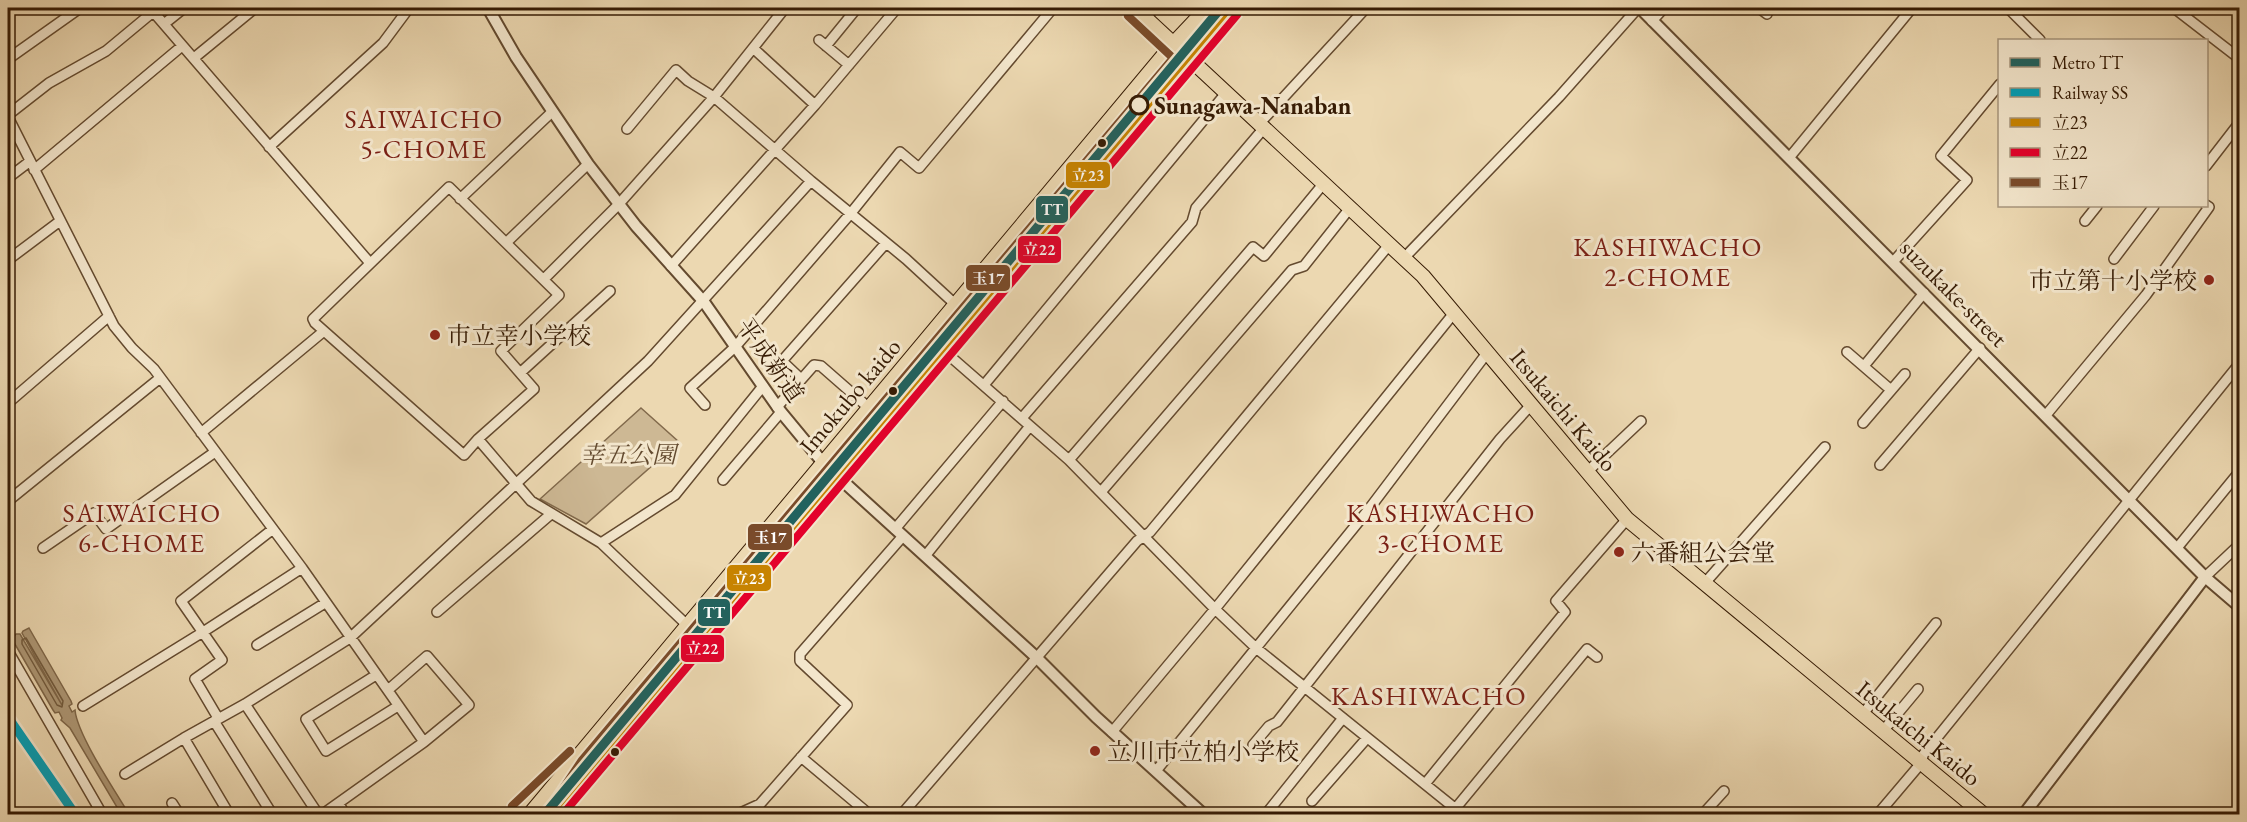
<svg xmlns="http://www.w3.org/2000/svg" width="2247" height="822" viewBox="0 0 2247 822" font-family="'EB Garamond','Noto Serif JP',serif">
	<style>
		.green { fill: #cdb894; stroke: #826a4c; stroke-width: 1.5 }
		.water { fill: #ae9876; stroke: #7e6648; stroke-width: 1.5 }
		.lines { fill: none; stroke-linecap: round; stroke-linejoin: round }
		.shore { stroke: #725a3d; stroke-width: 1.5 }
		.minor-casing { stroke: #644a2f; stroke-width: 12 }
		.tertiary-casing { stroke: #644a2f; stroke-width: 14 }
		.primary-casing { stroke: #361b04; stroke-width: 16 }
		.minor { stroke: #f3e6cc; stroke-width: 9 }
		.tertiary { stroke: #f3e6cc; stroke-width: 10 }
		.primary { stroke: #ecd8b1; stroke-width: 14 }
		.bus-1-casing { stroke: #f3e6cc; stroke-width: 12 }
		.bus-2-casing { stroke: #f3e6cc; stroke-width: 12 }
		.bus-3-casing { stroke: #f3e6cc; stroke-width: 12 }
		.bus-1 { stroke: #c78301; stroke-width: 8 }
		.bus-2 { stroke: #e4002b; stroke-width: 8 }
		.bus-3 { stroke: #7a4b2a; stroke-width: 8 }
		.rail-1-casing { stroke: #f3e6cc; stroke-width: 14 }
		.rail-1 { stroke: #039fb6; stroke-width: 9 }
		.metro-1-casing { stroke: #f3e6cc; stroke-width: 14 }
		.metro-1 { stroke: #22625e; stroke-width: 9 }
		.stop-dot { fill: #f3e6cc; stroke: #361b04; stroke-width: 3 }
		.bus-dot { fill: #361b04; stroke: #f3e6cc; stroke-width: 2 }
		.poi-dot { fill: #8f2418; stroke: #f3e6cc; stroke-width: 2 }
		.labels { text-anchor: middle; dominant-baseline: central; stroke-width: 6; stroke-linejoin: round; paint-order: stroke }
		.stop-label { font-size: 24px; font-weight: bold; fill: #361b04; stroke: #f3e6cc; text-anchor: start }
		.poi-label { font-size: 24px; fill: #361b04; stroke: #f3e6cc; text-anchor: start }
		.street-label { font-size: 24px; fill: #361b04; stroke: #f3e6cc }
		.park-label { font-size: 24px; font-style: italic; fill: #634a2f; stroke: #f3e6cc }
		.neighbourhood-label { font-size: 26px; letter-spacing: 1.5px; fill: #7a1f14; stroke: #f3e6cc }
		.quarter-label { font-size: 27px; letter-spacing: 1.5px; fill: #7a1f14; stroke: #f3e6cc }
		.line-badge { stroke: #f3e6cc; stroke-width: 2 }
		.badge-label { font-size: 16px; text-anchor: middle; font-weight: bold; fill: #fff }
	</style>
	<rect width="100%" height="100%" fill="#ecd8b1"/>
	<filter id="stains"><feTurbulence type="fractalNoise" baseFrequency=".00333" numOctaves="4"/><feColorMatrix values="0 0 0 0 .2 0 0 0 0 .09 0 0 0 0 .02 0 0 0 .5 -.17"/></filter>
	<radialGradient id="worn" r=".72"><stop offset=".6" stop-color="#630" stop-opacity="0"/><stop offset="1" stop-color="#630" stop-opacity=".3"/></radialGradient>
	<path class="green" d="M641,408L679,442L586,524L540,499Z"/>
	<path class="water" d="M29,628L71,701L72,704L69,706L72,712L75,710C77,734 115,791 129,814H121L70,728L61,720L62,718L59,712L55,713L53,710L12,639L16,634H20L62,705L22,633L23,631Z"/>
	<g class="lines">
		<path class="shore" d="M26,638L63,701L62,707L57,705L22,644V640Z"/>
		<defs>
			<path id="minor" d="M150,8L370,263
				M1759,8L1767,14
				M2008,8L2040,40
				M2174,8L2240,59
				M1146,17L1154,8
				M1652,21L1664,8
				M164,24L184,8
				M819,40L849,65
				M826,46L857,8
				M753,48L815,105
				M194,58L255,8
				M8,59L80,8
				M8,115L49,83L106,51L153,12
				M8,117L114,326L132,348L154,369L302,568L424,742
				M1259,124L1366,8
				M627,129L676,70L688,81L714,97L811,181L906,259L956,305
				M269,147L383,43L409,8
				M1789,158L1912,8
				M2206,166L2240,122
				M34,170L182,46
				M8,178L29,162
				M449,187L559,295L501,351L534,389L478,439L464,455L315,323L313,319Z
				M460,199L552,112
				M2085,221L2097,206
				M507,242L588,164
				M1404,258L1559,97L1638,8
				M2114,259L2154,206
				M8,260L60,221
				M1893,262L1967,180L1941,156L2000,84
				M671,266L815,105L897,8
				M544,279L618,205L714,97L785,8
				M928,337L1069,460L1215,609L1256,648L1462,814
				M1847,352L1891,390
				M1864,366L1924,293
				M520,373L610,291
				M801,379L782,361L886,243
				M984,385L1226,93
				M8,403L109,316
				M705,405L690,388L735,347L851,213L900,152L919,168L1053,8
				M777,407L814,365L821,366L869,408
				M2046,415L2146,295L2209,207L2206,205
				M1022,418L1192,222L1196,208L1264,128
				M1863,423L1905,374
				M201,433L324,331
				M478,439L531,501L601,543L687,625
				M1069,460L1253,247L1264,256L1324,183
				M1880,465L1980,348
				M1587,472L1641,421
				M723,480L781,412
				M1101,492L1292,270L1304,266L1350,208
				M8,501L160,378
				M895,529L1003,401
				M601,543L675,495L763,386
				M43,548L94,513L106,529L215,452
				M2177,548L2240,471
				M926,555L1030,426
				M2205,577L2240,544
				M1704,584L1825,447
				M437,612L551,514
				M257,645L325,603
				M8,651L102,814
				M376,675L306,719L326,751L398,706
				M245,704L318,814
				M83,706L203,632L302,568
				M1862,715L1936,623
				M218,718L195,679L222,660L181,601L273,529
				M214,721L272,814
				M1883,731L1918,689
				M1112,732L1215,609L1454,313
				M184,738L229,814
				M1253,745L1269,726L1277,722L1500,439L1531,405
				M801,757L869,814
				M1156,771L1369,509L1487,353
				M125,774L184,738L245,704L350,638L648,361L811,181
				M1425,784L1565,612L1556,601L1627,519
				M1312,801L1367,738
				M172,803L179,814
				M339,804L345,814
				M1455,809L1587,649L1597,657
				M323,814L424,742L469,705L427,656L388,690
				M738,814L760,804L847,705L800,661V654L903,536
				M902,814L1137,541L1150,532L1389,245
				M1266,814L1343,718
				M1703,814L1724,791
				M1878,814L1922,762L1923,755L2240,363"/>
			<path id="tertiary" d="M488,8L516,57L588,164L636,226L704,302L781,412L824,464L1036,657L1096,717L1203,814
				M1640,8L2205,577L2240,607
				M8,813L9,814
				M2024,814L2205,577"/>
			<path id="primary" d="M1135,8L1423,276L1627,519L1983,814
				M530,814L1173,44L1207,8
				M550,814L1229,8"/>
		</defs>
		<use href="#minor" class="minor-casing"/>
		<use href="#tertiary" class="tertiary-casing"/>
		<use href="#primary" class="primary-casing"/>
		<use href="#minor" class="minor"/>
		<use href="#tertiary" class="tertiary"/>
		<use href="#primary" class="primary"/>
		<defs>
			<path id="bus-1" d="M550,814L1229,8"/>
			<path id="bus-2" d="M563,814L1237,15"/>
			<path id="bus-3" d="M512,806L570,751
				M550,808L582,760L1173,58L1128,16"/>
		</defs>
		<use href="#bus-1" class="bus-1-casing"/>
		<use href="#bus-2" class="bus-2-casing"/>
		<use href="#bus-3" class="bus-3-casing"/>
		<use href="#bus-1" class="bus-1"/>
		<use href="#bus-2" class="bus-2"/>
		<use href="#bus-3" class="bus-3"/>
		<defs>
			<path id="rail-1" d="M8,717L75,814"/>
		</defs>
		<use href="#rail-1" class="rail-1-casing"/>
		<use href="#rail-1" class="rail-1"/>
		<defs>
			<path id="metro-1" d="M545,814L1221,8"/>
		</defs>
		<use href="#metro-1" class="metro-1-casing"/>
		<use href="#metro-1" class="metro-1"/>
	</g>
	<circle class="stop-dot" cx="1139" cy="105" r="9"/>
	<g class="bus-dot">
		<circle cx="1102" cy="143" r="5"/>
		<circle cx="893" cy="391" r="5"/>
		<circle cx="615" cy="752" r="5"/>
	</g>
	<g class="poi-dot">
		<circle cx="2209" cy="280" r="6"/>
		<circle cx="435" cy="335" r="6"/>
		<circle cx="1619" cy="552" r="6"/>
		<circle cx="1095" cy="751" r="6"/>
	</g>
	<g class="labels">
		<g class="stop-label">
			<text x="1154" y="105">Sunagawa-Nanaban</text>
		</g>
		<g class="poi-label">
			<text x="2197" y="280" text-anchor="end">市立第十小学校</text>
			<text x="447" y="335">市立幸小学校</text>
			<text x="1631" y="552">六番組公会堂</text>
			<text x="1107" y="751">立川市立柏小学校</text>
		</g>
		<g class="street-label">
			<text transform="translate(1954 293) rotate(45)">suzukake-street</text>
			<text transform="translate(771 360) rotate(55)">平成新道</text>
			<text transform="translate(850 396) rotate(-50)">Imokubo kaido</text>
			<text transform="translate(1564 410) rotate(50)">Itsukaichi Kaido</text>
			<text transform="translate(1919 733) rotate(39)">Itsukaichi Kaido</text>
		</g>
		<g class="park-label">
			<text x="628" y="454">幸五公園</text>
		</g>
		<g class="neighbourhood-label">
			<text x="424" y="119">SAIWAICHO<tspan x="424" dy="30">5-CHOME</tspan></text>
			<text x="1668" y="247">KASHIWACHO<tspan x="1668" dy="30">2-CHOME</tspan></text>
			<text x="142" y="513">SAIWAICHO<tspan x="142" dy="30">6-CHOME</tspan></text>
			<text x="1441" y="513">KASHIWACHO<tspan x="1441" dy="30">3-CHOME</tspan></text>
		</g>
		<g class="quarter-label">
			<text x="1429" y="695">KASHIWACHO</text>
		</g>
	</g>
	<g class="line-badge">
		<rect x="1065" y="161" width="46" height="28" rx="6" fill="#c78301"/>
		<rect x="1035" y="195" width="34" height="29" rx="6" fill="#22625e"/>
		<rect x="1017" y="235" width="45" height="29" rx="6" fill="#e4002b"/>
		<rect x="965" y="264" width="46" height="28" rx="6" fill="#7a4b2a"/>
		<rect x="747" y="523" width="46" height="28" rx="6" fill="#7a4b2a"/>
		<rect x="726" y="564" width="46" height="28" rx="6" fill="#c78301"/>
		<rect x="697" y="598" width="34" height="29" rx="6" fill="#22625e"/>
		<rect x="680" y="634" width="45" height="29" rx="6" fill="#e4002b"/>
	</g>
	<g class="badge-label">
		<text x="1088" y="181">立23</text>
		<text x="1052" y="215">TT</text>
		<text x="1039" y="255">立22</text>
		<text x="988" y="284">玉17</text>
		<text x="770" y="543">玉17</text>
		<text x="749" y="584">立23</text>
		<text x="714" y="618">TT</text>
		<text x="702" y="654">立22</text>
	</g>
	<rect width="2247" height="822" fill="none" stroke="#ecd8b1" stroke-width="30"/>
	<rect x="9" y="9" width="2229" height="804" fill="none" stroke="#361b04" stroke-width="3"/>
	<rect x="15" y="15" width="2217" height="792" fill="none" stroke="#361b04" stroke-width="1.5"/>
	<rect x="1998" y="39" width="210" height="168" fill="#f3e6cc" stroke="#a7957c" stroke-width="1.5"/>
	<rect x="2010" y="58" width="30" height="9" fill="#22625e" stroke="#a7957c" stroke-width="1.5"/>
	<text x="2052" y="69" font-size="18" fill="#361b04">Metro TT</text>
	<rect x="2010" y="88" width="30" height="9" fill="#039fb6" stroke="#a7957c" stroke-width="1.5"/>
	<text x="2052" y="99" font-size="18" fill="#361b04">Railway SS</text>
	<rect x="2010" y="118" width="30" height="9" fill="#c78301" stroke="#a7957c" stroke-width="1.5"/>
	<text x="2052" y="129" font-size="18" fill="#361b04">立23</text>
	<rect x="2010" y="148" width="30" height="9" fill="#e4002b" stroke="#a7957c" stroke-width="1.5"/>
	<text x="2052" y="159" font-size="18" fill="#361b04">立22</text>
	<rect x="2010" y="178" width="30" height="9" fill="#7a4b2a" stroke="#a7957c" stroke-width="1.5"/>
	<text x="2052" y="189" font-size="18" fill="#361b04">玉17</text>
	<rect width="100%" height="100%" filter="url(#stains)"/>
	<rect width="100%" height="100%" fill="url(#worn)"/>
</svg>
